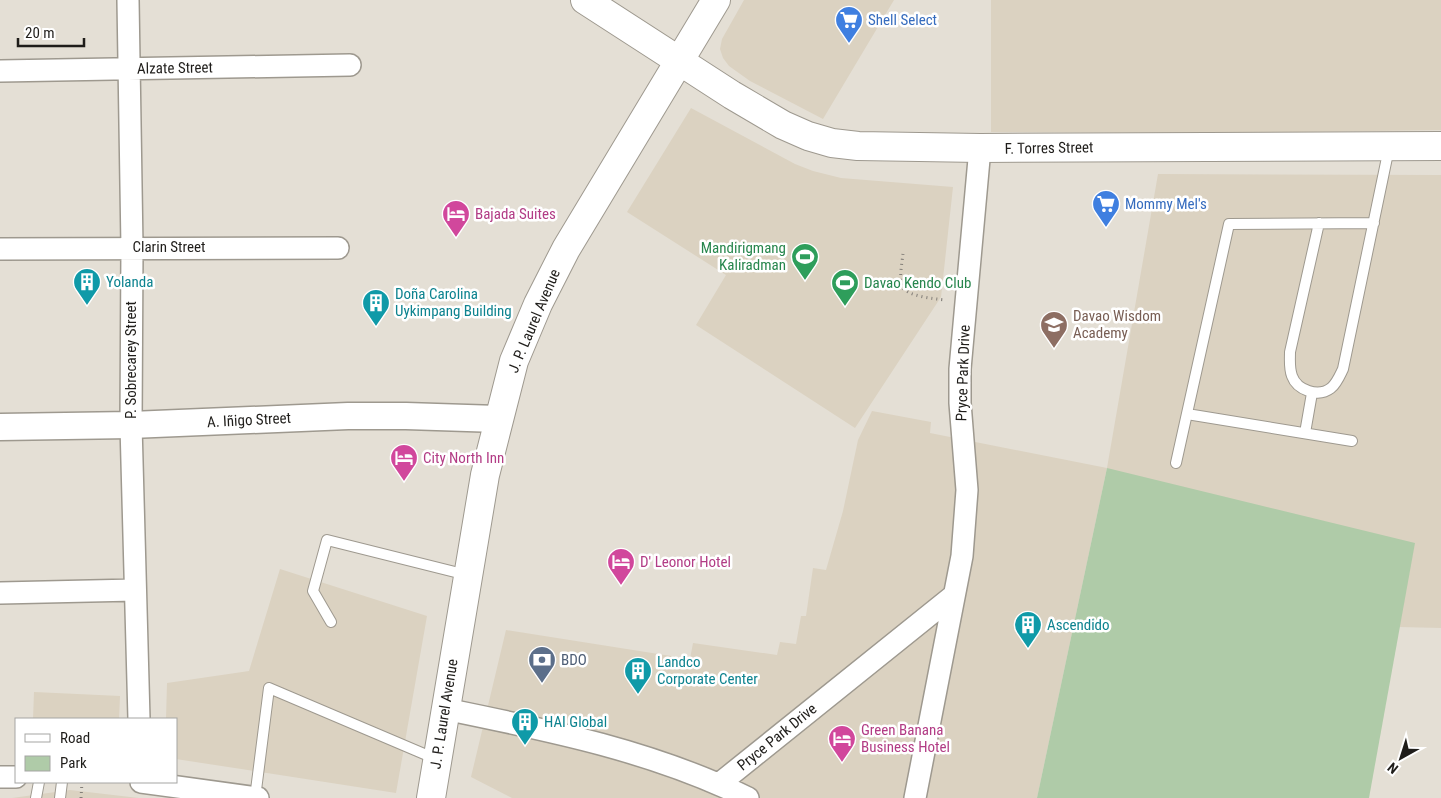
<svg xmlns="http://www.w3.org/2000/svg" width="1441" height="798" viewBox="0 0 1441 798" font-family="'Roboto Condensed',sans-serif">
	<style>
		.built { fill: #dbd2c1 }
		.green { fill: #afcba8 }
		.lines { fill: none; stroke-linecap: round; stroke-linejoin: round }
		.service-casing { stroke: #9e998f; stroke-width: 12 }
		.minor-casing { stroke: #9e998f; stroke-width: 24 }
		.tertiary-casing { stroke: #9e998f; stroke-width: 29 }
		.secondary-casing { stroke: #9e998f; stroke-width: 30 }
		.primary-casing { stroke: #9e998f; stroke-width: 30 }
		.path { stroke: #837f79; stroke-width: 3; stroke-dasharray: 1 4; stroke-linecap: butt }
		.service { stroke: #fff; stroke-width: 10 }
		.minor { stroke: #fff; stroke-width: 21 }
		.tertiary { stroke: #fff; stroke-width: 26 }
		.secondary { stroke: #fff; stroke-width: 28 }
		.primary { stroke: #fff; stroke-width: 28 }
		.labels { text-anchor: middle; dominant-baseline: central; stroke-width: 5; stroke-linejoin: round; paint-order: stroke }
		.shop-label { font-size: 15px; fill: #366cbe; stroke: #fff; text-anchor: start }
		.street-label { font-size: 15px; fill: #1f1d1a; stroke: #fff }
		.hotel-label { font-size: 15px; fill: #b23c85; stroke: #fff; text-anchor: start }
		.leisure-label { font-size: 15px; fill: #27864d; stroke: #fff; text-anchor: end }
		.culture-label { font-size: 15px; fill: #0d838f; stroke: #fff; text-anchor: start }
		.education-label { font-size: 15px; fill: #785e54; stroke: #fff; text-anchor: start }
		.service-label { font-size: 15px; fill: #4e5e75; stroke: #fff; text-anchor: start }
	</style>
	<rect width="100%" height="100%" fill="#e4dfd5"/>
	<path class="built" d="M744,0H894L823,119L750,81L729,66L723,58L720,49L722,39Z
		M991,0H1441V130L1225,133L991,132Z
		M691,108L795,164L813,171L841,178L953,187L941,297L855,428L696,325L726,275L627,212Z
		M1158,174L1441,175V628L1399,627L1107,468L1037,798H512L471,777L506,630L690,659L693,643L777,655L780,642L796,644L801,616H806L813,568L826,570L843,511L858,440L872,411L931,422L930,433L1107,468Z
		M280,569L427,616L396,793L176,759V719H166L167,683L249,671Z
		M34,692L120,696L119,719H33Z
		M70,790L139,798H12Z"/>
	<path class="green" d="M1107,468L1415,543L1369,798H1037Z"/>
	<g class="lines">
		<defs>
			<path id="service" d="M1319,223L1290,352C1290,360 1289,368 1292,376C1297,390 1318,398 1331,388C1337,383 1340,375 1343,369L1389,148
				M1187,414L1352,441
				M1305,433L1312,393
				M1176,463L1229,224L1374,223
				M331,622L313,591L327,540L467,575
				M36,798L39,782
				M60,798L62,782
				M255,798L269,688L436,759"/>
			<path id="minor" d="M128,0L132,247L131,425L139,719
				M0,71L350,65
				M0,249L338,248
				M0,593L135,590
				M445,709C548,730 653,751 748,798
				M0,777H16
				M141,782L258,798
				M719,784L953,596
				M915,798L962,556L967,490L960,403V369L980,148"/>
			<path id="tertiary" d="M0,427L131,425L348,416H406L498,419"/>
			<path id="secondary" d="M585,0L732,95L783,125L808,136L832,143L858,146L980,148L1441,146"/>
			<path id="primary" d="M431,798L485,475L514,361L538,304L566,249L716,0"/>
		</defs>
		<use href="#service" class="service-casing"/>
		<use href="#minor" class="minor-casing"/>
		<use href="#tertiary" class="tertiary-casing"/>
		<use href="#secondary" class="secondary-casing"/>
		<use href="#primary" class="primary-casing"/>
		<path class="path" d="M903,254C902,263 899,277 902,286C905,296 935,299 946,300
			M81,798L82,782"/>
		<use href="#service" class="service"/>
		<use href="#minor" class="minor"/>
		<use href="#tertiary" class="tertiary"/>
		<use href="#secondary" class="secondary"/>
		<use href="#primary" class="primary"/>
	</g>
	<defs>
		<symbol id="supermarket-pin" viewBox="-11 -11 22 30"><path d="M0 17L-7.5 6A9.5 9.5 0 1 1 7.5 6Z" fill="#3f7fe0" stroke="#fff"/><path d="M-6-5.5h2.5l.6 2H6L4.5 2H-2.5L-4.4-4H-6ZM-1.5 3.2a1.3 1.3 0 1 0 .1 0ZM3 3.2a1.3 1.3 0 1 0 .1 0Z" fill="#fff"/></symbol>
		<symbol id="hotel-pin" viewBox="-11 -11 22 30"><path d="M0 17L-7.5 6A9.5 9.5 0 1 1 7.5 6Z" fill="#d1479c" stroke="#fff"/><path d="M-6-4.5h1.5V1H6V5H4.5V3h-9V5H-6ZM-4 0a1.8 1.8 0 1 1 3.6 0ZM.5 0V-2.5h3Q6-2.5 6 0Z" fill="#fff"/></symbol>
		<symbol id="stadium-pin" viewBox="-11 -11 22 30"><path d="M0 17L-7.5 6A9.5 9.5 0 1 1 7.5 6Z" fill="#2e9e5b" stroke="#fff"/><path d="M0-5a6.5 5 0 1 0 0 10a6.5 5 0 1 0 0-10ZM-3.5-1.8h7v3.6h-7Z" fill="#fff"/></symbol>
		<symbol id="building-pin" viewBox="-11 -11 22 30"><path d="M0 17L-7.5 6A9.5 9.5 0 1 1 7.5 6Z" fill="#0f9aa8" stroke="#fff"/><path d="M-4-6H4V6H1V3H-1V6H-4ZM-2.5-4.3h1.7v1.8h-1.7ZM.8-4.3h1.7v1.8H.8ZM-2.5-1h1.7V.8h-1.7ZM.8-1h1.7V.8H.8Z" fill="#fff"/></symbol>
		<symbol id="school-pin" viewBox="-11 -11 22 30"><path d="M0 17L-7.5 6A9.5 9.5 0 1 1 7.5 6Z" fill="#8d6e63" stroke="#fff"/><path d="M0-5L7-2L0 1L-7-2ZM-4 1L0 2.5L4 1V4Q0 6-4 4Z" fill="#fff"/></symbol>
		<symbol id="bank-pin" viewBox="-11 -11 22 30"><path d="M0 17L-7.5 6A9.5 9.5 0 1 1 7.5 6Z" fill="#5c6f8a" stroke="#fff"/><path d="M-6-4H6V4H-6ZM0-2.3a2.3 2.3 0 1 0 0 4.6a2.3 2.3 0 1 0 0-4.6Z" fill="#fff"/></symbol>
	</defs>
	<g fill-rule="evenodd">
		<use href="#supermarket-pin" x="833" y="4" width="32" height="43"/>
		<use href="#supermarket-pin" x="1090" y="188" width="32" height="43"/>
		<use href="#hotel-pin" x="440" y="198" width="32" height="43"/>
		<use href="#stadium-pin" x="789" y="241" width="32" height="43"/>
		<use href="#building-pin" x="71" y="266" width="32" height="43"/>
		<use href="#stadium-pin" x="829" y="267" width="32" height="43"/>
		<use href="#building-pin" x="360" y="287" width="32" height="43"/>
		<use href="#school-pin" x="1038" y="309" width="32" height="43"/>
		<use href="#hotel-pin" x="388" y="442" width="32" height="43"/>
		<use href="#hotel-pin" x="605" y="546" width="32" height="43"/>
		<use href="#building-pin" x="1012" y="609" width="32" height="43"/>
		<use href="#bank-pin" x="526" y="644" width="32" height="43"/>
		<use href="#building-pin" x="622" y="655" width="32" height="43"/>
		<use href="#building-pin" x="509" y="706" width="32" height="43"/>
		<use href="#hotel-pin" x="826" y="723" width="32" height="43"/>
	</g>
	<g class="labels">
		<g class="shop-label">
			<text x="868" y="20">Shell Select</text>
			<text x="1125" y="204">Mommy Mel's</text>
		</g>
		<g class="street-label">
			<text transform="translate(175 68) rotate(-1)">Alzate Street</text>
			<text transform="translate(1049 148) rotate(-1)">F. Torres Street</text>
			<text x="169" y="247">Clarin Street</text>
			<text transform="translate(534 321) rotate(-67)">J. P. Laurel Avenue</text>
			<text transform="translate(131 360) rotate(-90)">P. Sobrecarey Street</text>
			<text transform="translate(963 373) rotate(-88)">Pryce Park Drive</text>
			<text transform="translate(249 420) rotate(-3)">A. Iñigo Street</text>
			<text transform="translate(444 714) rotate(-81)">J. P. Laurel Avenue</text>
			<text transform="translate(777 737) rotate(-39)">Pryce Park Drive</text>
		</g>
		<g class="hotel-label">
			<text x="475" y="214">Bajada Suites</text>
			<text x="423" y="458">City North Inn</text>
			<text x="640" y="562">D' Leonor Hotel</text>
			<text x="861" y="730">Green Banana<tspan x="861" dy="17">Business Hotel</tspan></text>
		</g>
		<g class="leisure-label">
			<text x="786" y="248">Mandirigmang<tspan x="786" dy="17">Kaliradman</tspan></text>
			<text x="864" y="283" text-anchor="start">Davao Kendo Club</text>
		</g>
		<g class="culture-label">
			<text x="106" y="282">Yolanda</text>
			<text x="395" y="294">Doña Carolina<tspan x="395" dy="17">Uykimpang Building</tspan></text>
			<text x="1047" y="625">Ascendido</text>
			<text x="657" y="662">Landco<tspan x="657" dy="17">Corporate Center</tspan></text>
			<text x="544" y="722">HAI Global</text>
		</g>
		<g class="education-label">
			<text x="1073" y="316">Davao Wisdom<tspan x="1073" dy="17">Academy</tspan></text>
		</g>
		<g class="service-label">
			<text x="561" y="660">BDO</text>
		</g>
	</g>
	<rect x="15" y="718" width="162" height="65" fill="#ffffff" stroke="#a5a5a3"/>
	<rect x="25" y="734" width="25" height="8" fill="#ffffff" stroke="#a5a5a3"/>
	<text x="60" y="743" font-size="15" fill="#1f1d1a">Road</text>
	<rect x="25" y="756" width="25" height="15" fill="#afcba8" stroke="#a5a5a3"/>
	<text x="60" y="768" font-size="15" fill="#1f1d1a">Park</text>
	<g transform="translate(1401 758) rotate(219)" stroke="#ffffff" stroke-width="4" paint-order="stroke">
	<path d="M0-4L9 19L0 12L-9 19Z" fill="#1f1d1a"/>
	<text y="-8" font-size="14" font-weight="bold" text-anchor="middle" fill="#1f1d1a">N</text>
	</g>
	<path d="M18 38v8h66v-8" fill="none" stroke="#1f1d1a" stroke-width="2.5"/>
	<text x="25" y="38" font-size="15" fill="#1f1d1a" stroke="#ffffff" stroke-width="4" paint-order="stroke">20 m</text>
</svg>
